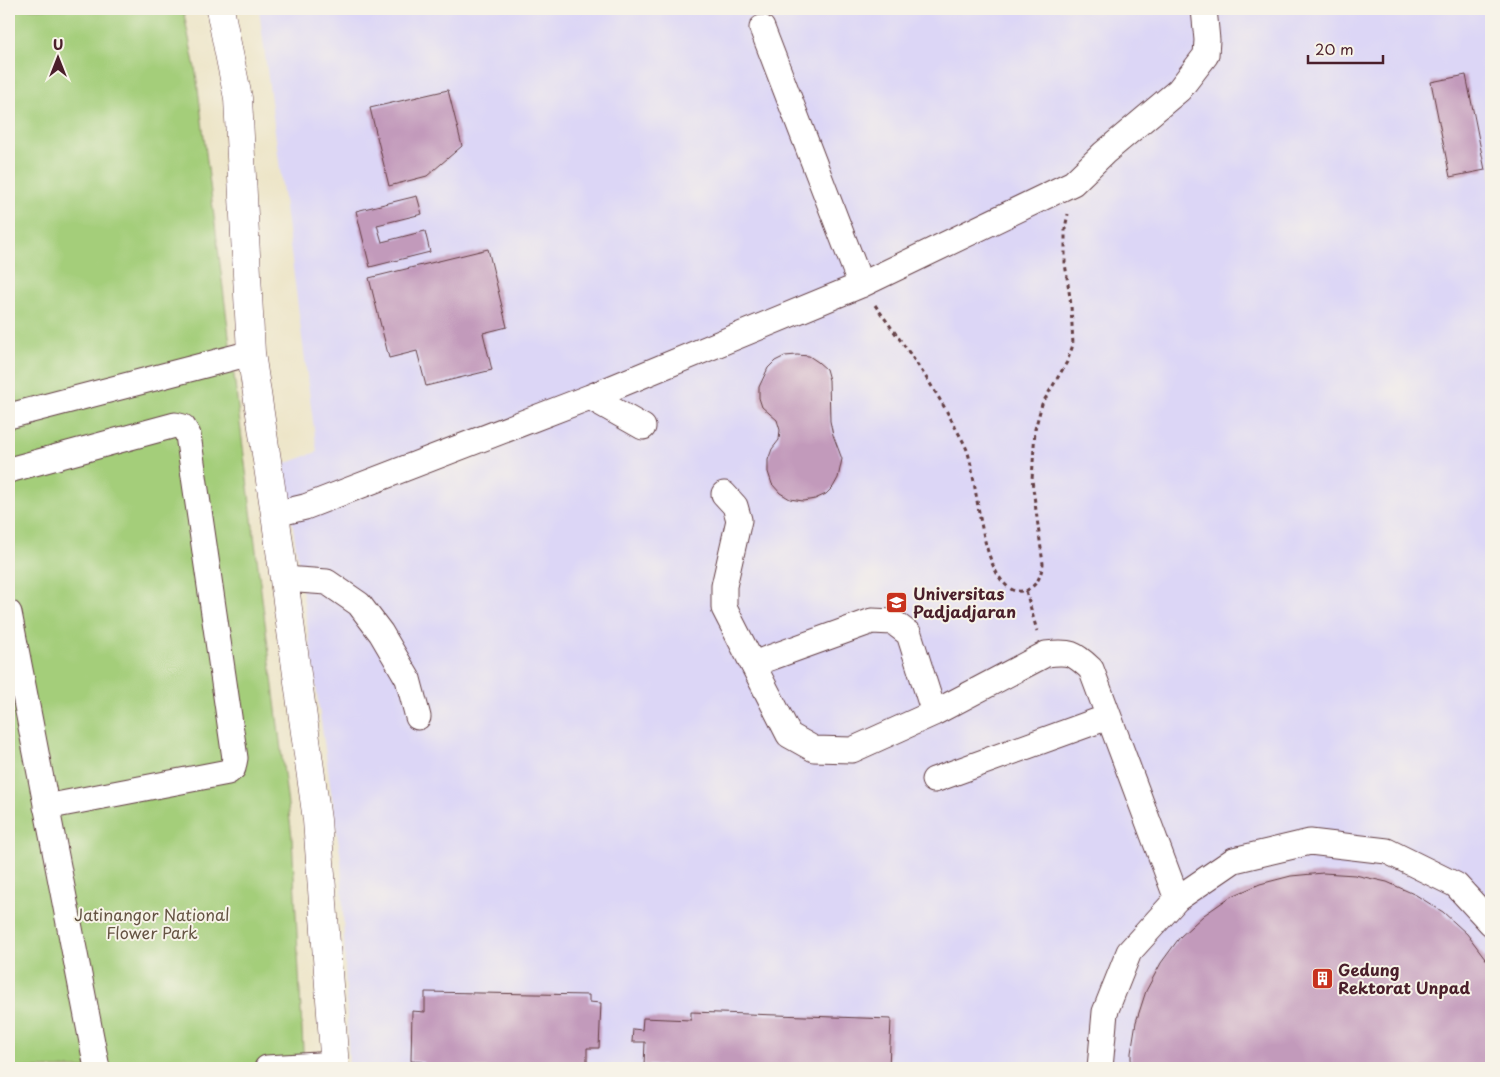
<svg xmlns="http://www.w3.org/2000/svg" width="1500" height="1077" viewBox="0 0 1500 1077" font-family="'Playpen Sans',sans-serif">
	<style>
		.built { fill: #dcd6f6 }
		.green { fill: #a4ce7a; stroke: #777652 }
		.building { fill: #c29abb }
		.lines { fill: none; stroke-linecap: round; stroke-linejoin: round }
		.minor-casing { stroke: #623d43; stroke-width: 27 }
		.major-casing { stroke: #623d43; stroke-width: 29 }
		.path { stroke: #623d43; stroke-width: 3; stroke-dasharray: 4 4; stroke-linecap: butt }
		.minor { stroke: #fff; stroke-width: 25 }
		.major { stroke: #fff; stroke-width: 28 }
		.labels { text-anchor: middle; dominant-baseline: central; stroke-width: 4; stroke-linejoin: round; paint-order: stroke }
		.poi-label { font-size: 16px; font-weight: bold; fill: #4a1f2b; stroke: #f7f3e8; text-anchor: start }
		.park-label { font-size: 16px; fill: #655443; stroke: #f7f3e8 }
	</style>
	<rect width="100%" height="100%" fill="#f7f3e8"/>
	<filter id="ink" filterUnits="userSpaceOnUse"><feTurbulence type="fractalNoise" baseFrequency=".02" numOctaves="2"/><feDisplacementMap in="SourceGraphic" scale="10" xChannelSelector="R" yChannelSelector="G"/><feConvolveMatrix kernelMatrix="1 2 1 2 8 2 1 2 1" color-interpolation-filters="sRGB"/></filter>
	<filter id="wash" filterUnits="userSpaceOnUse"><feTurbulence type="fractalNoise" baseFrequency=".0096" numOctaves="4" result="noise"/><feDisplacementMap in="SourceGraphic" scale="20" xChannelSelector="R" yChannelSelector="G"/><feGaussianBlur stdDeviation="1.12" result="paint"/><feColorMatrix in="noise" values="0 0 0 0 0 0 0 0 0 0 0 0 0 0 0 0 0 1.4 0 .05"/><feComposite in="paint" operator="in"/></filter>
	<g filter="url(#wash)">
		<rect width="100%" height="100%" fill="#ede5c8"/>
		<path class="built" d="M259,9H1491V1068H349L341,860L284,464L317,452Z"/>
		<path class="green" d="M9,9H183L196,73L292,837L304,1068H9Z"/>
		<g id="blocks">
			<path class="building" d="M1466,75L1485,170L1450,177L1431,82Z
				M448,90L462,146L427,176L389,186L370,108Z
				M417,196L422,214L377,225L382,242L425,231L430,252L370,267L356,211Z
				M488,249L507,327L483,333L492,370L426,386L417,351L389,358L369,278Z
				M797,355L809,356L818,362L826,369L829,380L830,421L833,435L842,459L838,478L833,487L826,494L815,499L803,501L790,499L780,493L772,484L768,472V460L772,449L779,440L780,430L777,420L762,407L759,398V387L768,368L775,361L785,356Z
				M1323,873L1355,875L1387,882L1416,895L1443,912L1467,934L1491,966V1068H1131V1053L1136,1022L1146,991L1161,963L1180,937L1204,915L1230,897L1260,884L1291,876Z
				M425,992L589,995V1002L601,1003L599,1048H587V1068H423V1062L411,1061L412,1011L425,1012Z
				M691,1012L891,1019L889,1068H754L644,1065L645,1042H632L633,1029L642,1030L643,1018L691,1020Z"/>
		</g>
	</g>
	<g filter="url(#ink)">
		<use href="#blocks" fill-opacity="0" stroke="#623d43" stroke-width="1"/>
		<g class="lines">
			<defs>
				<path id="minor" d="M762,28L861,285
					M590,397L643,427
					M9,416L251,353
					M9,470L175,425L183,427L188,435L235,758L233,768L228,772L46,807
					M724,494L735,506L739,520L724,586V608L789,735L814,749L852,750L934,713L1046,654C1070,651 1074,653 1091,669L1177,899
					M275,514L305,507L590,397L861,285L1073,183L1104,153L1179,90L1206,55L1207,40L1204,9
					M284,579L327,582L359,604L381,633L408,679L418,717
					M9,613L97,1068
					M753,664L872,621L893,622L909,634L934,713
					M934,780L1108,717
					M267,1068L335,1064
					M1100,1068L1105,1012L1129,952L1177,899L1234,860L1310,842L1387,851L1456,885L1491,923"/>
				<path id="major" d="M220,9L238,98L251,353L275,514L317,820L335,1068"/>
			</defs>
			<use href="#minor" class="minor-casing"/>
			<use href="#major" class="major-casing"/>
			<path class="path" d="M875,305C903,344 931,381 953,423C958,433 965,443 968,453C978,486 980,570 1011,589C1015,592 1021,591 1026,591L1037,631
				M1026,591C1038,584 1040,578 1043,564L1032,480L1035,429L1042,404L1067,362L1073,345L1071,305L1065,263V228L1068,214"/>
			<use href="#minor" class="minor"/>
			<use href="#major" class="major"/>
		</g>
	</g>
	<defs>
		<symbol id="university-square" viewBox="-11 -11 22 22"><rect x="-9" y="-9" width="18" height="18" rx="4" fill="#c8321e" stroke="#f7f3e8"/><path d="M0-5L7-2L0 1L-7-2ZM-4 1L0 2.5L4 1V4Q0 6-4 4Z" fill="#fff"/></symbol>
		<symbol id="building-square" viewBox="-11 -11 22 22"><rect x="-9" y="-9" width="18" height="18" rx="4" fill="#c8321e" stroke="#f7f3e8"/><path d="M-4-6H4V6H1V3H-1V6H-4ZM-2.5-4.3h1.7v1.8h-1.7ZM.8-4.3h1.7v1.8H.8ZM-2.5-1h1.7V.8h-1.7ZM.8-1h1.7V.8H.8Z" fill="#fff"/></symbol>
	</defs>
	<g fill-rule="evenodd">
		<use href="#university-square" x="884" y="590" width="25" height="25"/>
		<use href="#building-square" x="1310" y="966" width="25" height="25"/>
	</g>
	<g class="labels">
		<g class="poi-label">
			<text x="913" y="593">Universitas<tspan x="913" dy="18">Padjadjaran</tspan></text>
			<text x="1338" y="969">Gedung<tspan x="1338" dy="18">Rektorat Unpad</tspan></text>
		</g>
		<g class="park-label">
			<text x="152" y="914">Jatinangor National<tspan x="152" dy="18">Flower Park</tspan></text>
		</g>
	</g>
	<rect width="1500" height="1077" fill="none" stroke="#f7f3e8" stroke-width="30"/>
	<g transform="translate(58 58)" stroke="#f7f3e8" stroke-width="4" paint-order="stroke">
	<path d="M0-4L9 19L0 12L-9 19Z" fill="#4a1f2b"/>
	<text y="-8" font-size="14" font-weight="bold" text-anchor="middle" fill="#4a1f2b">U</text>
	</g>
	<path d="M1308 55v8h75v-8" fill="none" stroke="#4a1f2b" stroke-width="2.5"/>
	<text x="1315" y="55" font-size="15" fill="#4a1f2b" stroke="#f7f3e8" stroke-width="4" paint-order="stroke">20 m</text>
</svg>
